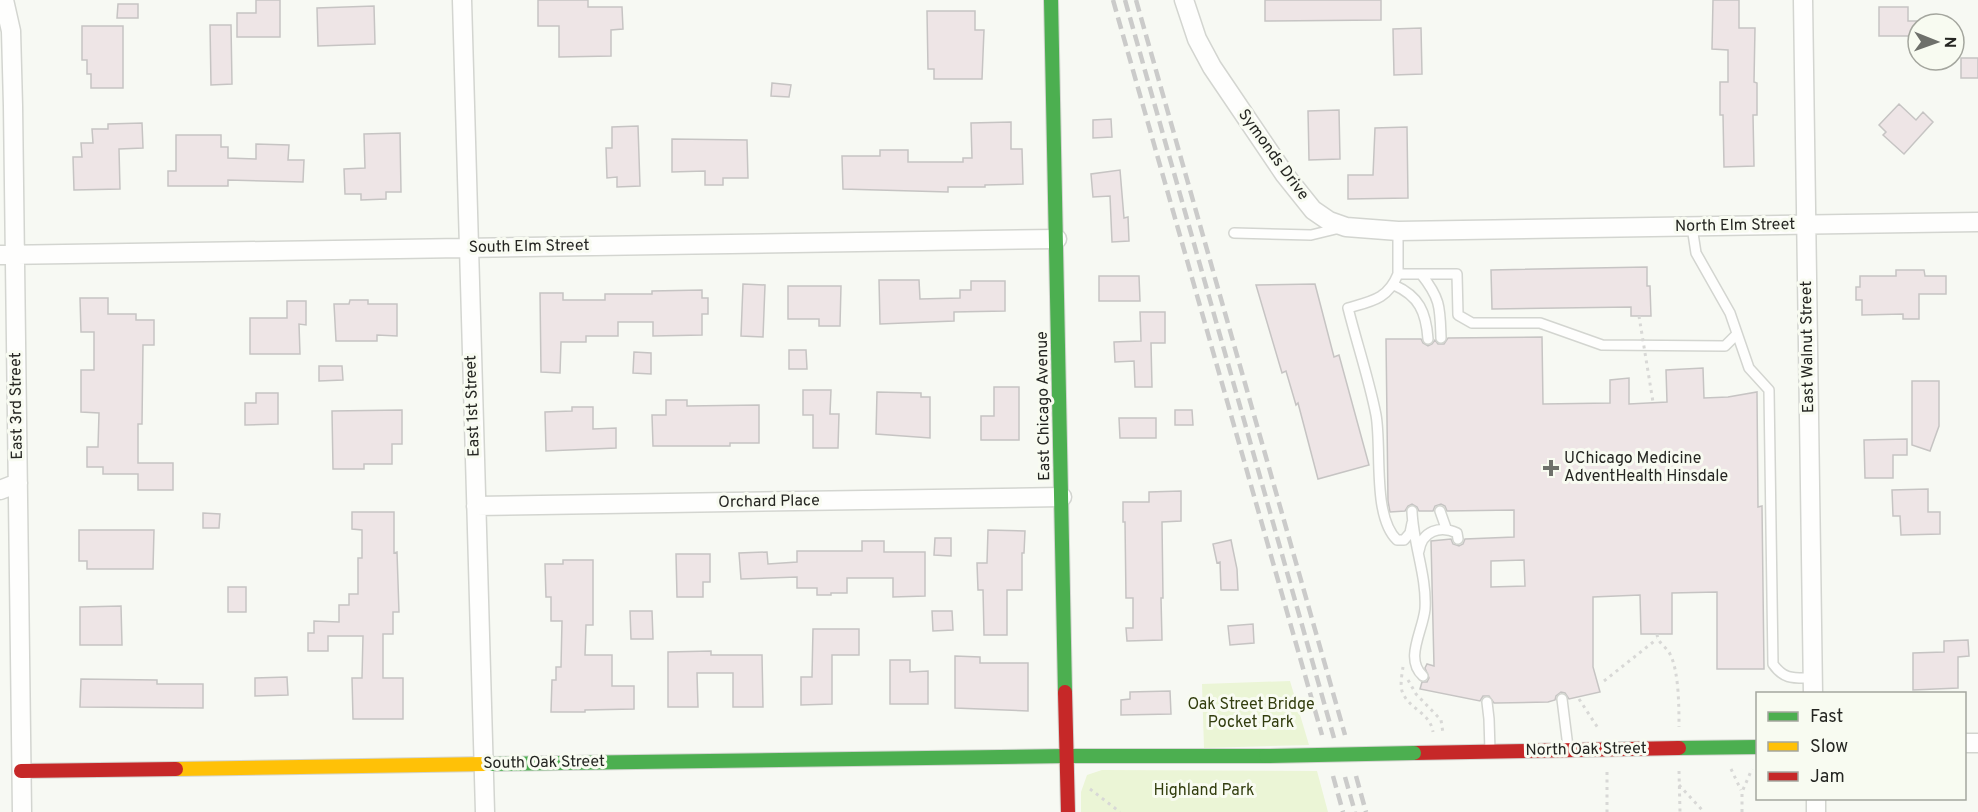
<svg xmlns="http://www.w3.org/2000/svg" width="1978" height="812" viewBox="0 0 1978 812" font-family="Overpass,sans-serif">
	<style>
		.green { fill: #ebf5d6 }
		.building { fill: #eee5e6; stroke: #c6c4c3; stroke-width: 1.5; fill-rule: evenodd }
		.lines { fill: none; stroke-linecap: round; stroke-linejoin: round }
		.lane-casing { stroke: #d3d5d0; stroke-width: 12 }
		.street-casing { stroke: #d3d5d0; stroke-width: 21 }
		.fast-casing { stroke: #d3d5d0; stroke-width: 16 }
		.slow-casing { stroke: #d3d5d0; stroke-width: 16 }
		.jam-casing { stroke: #d3d5d0; stroke-width: 16 }
		.path { stroke: #d8d8d6; stroke-width: 3; stroke-dasharray: 3 4.5; stroke-linecap: butt }
		.lane { stroke: #fefefd; stroke-width: 9 }
		.street { stroke: #fefefd; stroke-width: 18 }
		.fast { stroke: #4caf50; stroke-width: 14 }
		.slow { stroke: #ffc107; stroke-width: 14 }
		.jam { stroke: #c62828; stroke-width: 14 }
		.rail { stroke: #cbcbca; stroke-width: 4.5; stroke-dasharray: 12 6; stroke-linecap: butt }
		.fast-bridge-casing { stroke: #d3d5d0; stroke-width: 16; stroke-linecap: butt }
		.path-bridge { stroke: #d8d8d6; stroke-width: 3; stroke-dasharray: 3 4.5; stroke-linecap: butt }
		.fast-bridge { stroke: #4caf50; stroke-width: 14 }
		.poi-dot { fill: #6e706b; stroke: #f8fbf1; stroke-width: 2 }
		.labels { text-anchor: middle; dominant-baseline: central; stroke-width: 6; stroke-linejoin: round; paint-order: stroke }
		.street-label { font-size: 16px; fill: #252622; stroke: #f8fbf1 }
		.poi-label { font-size: 16px; fill: #252622; stroke: #f8fbf1; text-anchor: start }
		.park-label { font-size: 16px; fill: #323d0e; stroke: #f8fbf1 }
	</style>
	<rect width="100%" height="100%" fill="#f7f9f3"/>
	<path class="green" d="M1290,681L1309,745L1204,748L1202,684Z
		M1102,770L1317,771L1328,812H1081V792L1087,775Z"/>
	<path class="building" d="M256,0H280V37H237V13H256Z
		M538,0H588V7H622L623,29L611,30V56L559,57V26H538Z
		M1265,0H1381V20L1265,21Z
		M1713,0H1739V28H1755L1754,82L1757,83V115H1753L1754,166L1724,167L1723,115H1720V82H1728V50L1712,49Z
		M118,4H138V18H117Z
		M374,6L375,44L318,46L317,8Z
		M1879,7H1908V21H1918V36H1879Z
		M927,11H975V30H984L982,79H934V69H928Z
		M210,25H231L232,84L211,85Z
		M82,26H123V88H91V74H87V60H82Z
		M1421,28L1422,74L1394,75L1393,29Z
		M1961,58H1978V78H1961Z
		M772,83L791,85L789,97L771,96Z
		M1899,104L1916,120L1923,112L1933,122L1904,154L1883,135L1886,132L1879,125Z
		M1339,110L1340,159L1309,160L1308,111Z
		M1111,119L1112,137L1093,138V120Z
		M1011,122V149H1022L1023,184L985,185V187H948V192L843,189L842,156H880V150H908V162H963V158H972L971,123Z
		M142,123L143,148L119,149L120,189L74,190L73,157H82L81,143H93L92,129H108V124Z
		M638,126L640,186L617,187V177L607,178L606,148H612V127Z
		M1407,127L1408,198L1348,199V175H1373L1375,128Z
		M400,133L401,192H386V199L361,200V194H345L344,169L365,168L364,134Z
		M176,135H221V147H228V158L256,159V144L289,145L288,160H304L303,182L228,180V186H168V171H176Z
		M672,139L747,140L748,178H723V185H705V171L672,172Z
		M1120,170L1124,218L1128,217L1129,241L1112,242L1110,196L1093,197L1091,174Z
		M1647,267V286H1650L1651,316H1631V307L1492,309L1491,270Z
		M1896,270H1924L1925,276H1946V294H1919V319H1903V314L1862,315V300H1856V287H1860V276H1896Z
		M1099,276H1139L1140,301H1099Z
		M879,280H919L920,299L960,298V290H971V281H1005V311L954,312V321L880,324Z
		M743,284L765,285L763,337L741,336Z
		M1315,284L1334,357L1339,355L1369,465L1318,479L1298,403L1296,405L1286,371L1282,373L1256,285Z
		M788,286H841L840,326H819V319H788Z
		M702,290V298H708V314H702V335L653,336V322H618V336H586V342H561L560,373L541,372L540,293H563V300H605V294H652V291Z
		M80,298H108V314H136V320H154V345H143L142,424H138V463H173V490H138V474H103V467H87V447H98L99,413L81,412V370H94V332H81Z
		M350,300H368V304H397V336L377,335V341H336L334,304H349Z
		M287,301H306V325L299,324L300,354H250V318H287Z
		M1140,312H1165V343H1151L1152,387H1135L1134,361L1115,362L1114,342L1141,341Z
		M1542,337L1543,404L1610,403V380L1629,378V404L1667,402L1666,370L1703,368L1704,398L1728,397L1757,392L1758,507L1762,506L1764,669H1717V592L1672,593V634H1641L1640,595L1593,597V667L1600,692L1569,699L1565,693L1561,692L1556,696L1555,700L1548,702L1496,703H1494L1489,696H1483L1480,701L1420,689L1422,682H1427L1429,678L1425,668L1427,664L1434,666L1431,541L1451,539L1453,544L1459,546L1463,544L1465,539L1514,537V510L1447,511L1445,506L1441,504L1435,506L1433,511H1419L1417,507L1412,504L1408,506L1405,511L1390,512L1388,501L1386,339H1421L1423,343L1428,346L1432,344L1435,340L1438,344H1444L1448,338ZM1524,560L1525,586L1491,587V561Z
		M789,350H806L807,369H789Z
		M634,352L651,353V374L633,373Z
		M319,366H342L343,380L319,381Z
		M1912,381H1939V426L1930,451L1912,445Z
		M994,387H1019V440H981V416H994Z
		M803,390H831L830,414H839L838,448H813V415H803Z
		M877,392L921,393V397H930V438L876,434Z
		M256,393H278V424L245,425V403H256Z
		M666,400H687V406L759,405V443H730V446H653L652,415H666Z
		M572,407H593V429L616,428V448L546,451L545,412L572,411Z
		M402,410V444H392V464H364V469H333L332,411Z
		M1175,410H1192L1193,425H1175Z
		M1119,418H1156V438H1120Z
		M1907,439V455H1893V478H1865L1864,440Z
		M1928,489V512H1940V534L1901,535L1900,516H1893L1892,490Z
		M1181,491V521L1162,522L1163,598H1161L1162,640L1127,641L1126,628H1133V598H1126L1125,522H1123V502H1149V492Z
		M352,512H394V553L397,552L399,612H393V634H383V678H403V719H353L352,678H362L363,636H328V651H308V633H314V621L339,622V605H349V594H358V558H362V530L352,529Z
		M203,513L220,514L219,528H203Z
		M79,530H154L153,569H87V561H79Z
		M988,530L1025,531L1024,553H1022V590H1007V635H984L983,590H978L977,563H987Z
		M935,538H951V556L934,555Z
		M1231,540L1237,569L1238,590H1221L1220,562L1217,563L1213,544Z
		M862,541H884V552H925V596L893,597V578H847V593H831V595H817V588H797V577L741,579L739,553L767,552L768,564L797,562V551H862Z
		M676,554H710V582H703V597H677Z
		M563,560H593V625H586L585,655H612V686H634V709L585,710V712H551L552,680H556V667H561L562,621H551V597H546L545,564H563Z
		M228,587H246V612H228Z
		M121,606L122,645H80V607Z
		M630,611H652L653,639H631Z
		M932,611H952L953,630L933,631Z
		M1253,624L1254,643L1230,645L1228,626Z
		M813,629H859V655H832V704L801,705V677H812Z
		M1968,640L1969,656L1958,657V688L1913,690V653L1944,652V641Z
		M711,651V655H762L763,707H733V673H697L698,707H668V652Z
		M955,656L980,657V663H1028V711L955,708Z
		M890,660H910V672L928,671V704H890Z
		M287,677L288,695L255,696V678Z
		M81,679L157,680V684H203V708L80,707Z
		M1170,691L1171,714L1121,715V700L1130,699V692Z"/>
	<g class="lines">
		<defs>
			<path id="lane" d="M1692,227L1696,253L1730,313L1749,368L1769,390L1773,664C1784,680 1794,678 1813,678
				M1398,231V274H1457L1458,315L1472,323H1540L1602,345L1725,346L1737,334
				M1234,233L1311,235L1340,228
				M1398,274C1388,299 1372,301 1348,308C1357,344 1369,379 1376,415C1382,448 1372,516 1397,540H1404L1410,533L1412,523
				M1421,274C1441,299 1440,308 1441,338
				M1394,285C1419,296 1426,312 1428,339
				M1412,511C1413,544 1427,576 1425,609C1423,631 1404,659 1423,676
				M1440,511L1446,528
				M1419,551C1422,531 1440,525 1457,533L1458,539
				M1562,699L1568,747
				M1487,702L1489,719L1490,751"/>
			<path id="street" d="M4,0L11,31L13,106L22,812
				M462,0L485,812
				M1184,0L1197,39L1212,67L1285,175L1313,210L1329,221L1346,227L1398,231L1978,222
				M1803,0L1813,694
				M0,255L1057,239
				M0,490L18,483
				M476,506L1062,497
				M1964,743H1978
				M1816,798V812"/>
			<path id="fast" d="M1051,0L1065,692
				M1679,748L1758,747
				M486,764L1066,756H1266"/>
			<path id="slow" d="M176,769L486,764"/>
			<path id="jam" d="M1065,692L1068,812
				M1414,753L1679,748
				M21,771L176,769"/>
		</defs>
		<use href="#lane" class="lane-casing"/>
		<use href="#street" class="street-casing"/>
		<use href="#fast" class="fast-casing"/>
		<use href="#slow" class="slow-casing"/>
		<use href="#jam" class="jam-casing"/>
		<path class="path" d="M1657,634C1658,644 1666,646 1670,654C1679,671 1679,708 1679,727
			M1403,667C1402,674 1400,684 1402,691C1408,709 1430,712 1433,732
			M1408,680L1416,694L1441,720L1443,733
			M1604,681L1657,639
			M1579,699L1598,728
			M1731,769L1741,790
			M1679,771L1680,812
			M1607,772V812
			M1679,785L1704,812
			M1090,789L1120,812
			M1742,812V792L1752,769"/>
		<use href="#lane" class="lane"/>
		<use href="#street" class="street"/>
		<use href="#fast" class="fast"/>
		<use href="#slow" class="slow"/>
		<use href="#jam" class="jam"/>
		<path class="rail" d="M1113,0L1322,735
			M1125,0L1334,738
			M1136,0L1345,735
			M1333,776L1343,812
			M1356,776L1366,812
			M1345,777L1355,812"/>
		<defs>
			<path id="fast-bridge" d="M1266,756L1414,753"/>
		</defs>
		<use href="#fast-bridge" class="fast-bridge-casing"/>
		<path class="path-bridge" d="M1639,316L1653,402"/>
		<use href="#fast-bridge" class="fast-bridge"/>
	</g>
	<path class="poi-dot" d="M1548 459h6v6h6v6h-6v6h-6v-6h-6v-6h6z"/>
	<g class="labels">
		<g class="street-label">
			<text transform="translate(1273 155) rotate(54)">Symonds Drive</text>
			<text transform="translate(1735 226) rotate(-1)">North Elm Street</text>
			<text transform="translate(529 247) rotate(-1)">South Elm Street</text>
			<text transform="translate(1808 347) rotate(-91)">East Walnut Street</text>
			<text transform="translate(17 406) rotate(-91)">East 3rd Street</text>
			<text transform="translate(473 406) rotate(-92)">East 1st Street</text>
			<text transform="translate(1044 406) rotate(-91)">East Chicago Avenue</text>
			<text transform="translate(769 502) rotate(-1)">Orchard Place</text>
			<text transform="translate(1586 750) rotate(-1)">North Oak Street</text>
			<text transform="translate(544 763) rotate(-1)">South Oak Street</text>
		</g>
		<g class="poi-label">
			<text x="1564" y="459">UChicago Medicine<tspan x="1564" dy="18">AdventHealth Hinsdale</tspan></text>
		</g>
		<g class="park-label">
			<text x="1251" y="705">Oak Street Bridge<tspan x="1251" dy="18">Pocket Park</tspan></text>
			<text x="1204" y="791">Highland Park</text>
		</g>
	</g>
	<rect x="1756" y="692" width="210" height="108" fill="#f8fbf1" stroke="#a4a69e" stroke-width="1.5"/>
	<rect x="1768" y="712" width="30" height="9" fill="#4caf50" stroke="#a4a69e" stroke-width="1.5"/>
	<text x="1810" y="722" font-size="18" fill="#252622">Fast</text>
	<rect x="1768" y="742" width="30" height="9" fill="#ffc107" stroke="#a4a69e" stroke-width="1.5"/>
	<text x="1810" y="752" font-size="18" fill="#252622">Slow</text>
	<rect x="1768" y="772" width="30" height="9" fill="#c62828" stroke="#a4a69e" stroke-width="1.5"/>
	<text x="1810" y="782" font-size="18" fill="#252622">Jam</text>
	<g transform="translate(1936 42) rotate(91)"><circle r="28" fill="#f8fbf1" stroke="#a4a69e" stroke-width="1.5"/>
	<path d="M0-4.5L10 22L0 15L-10 22Z" fill="#6e706b"/>
	<text y="-9" font-size="16" font-weight="bold" text-anchor="middle" fill="#252622">N</text>
	</g>
</svg>
